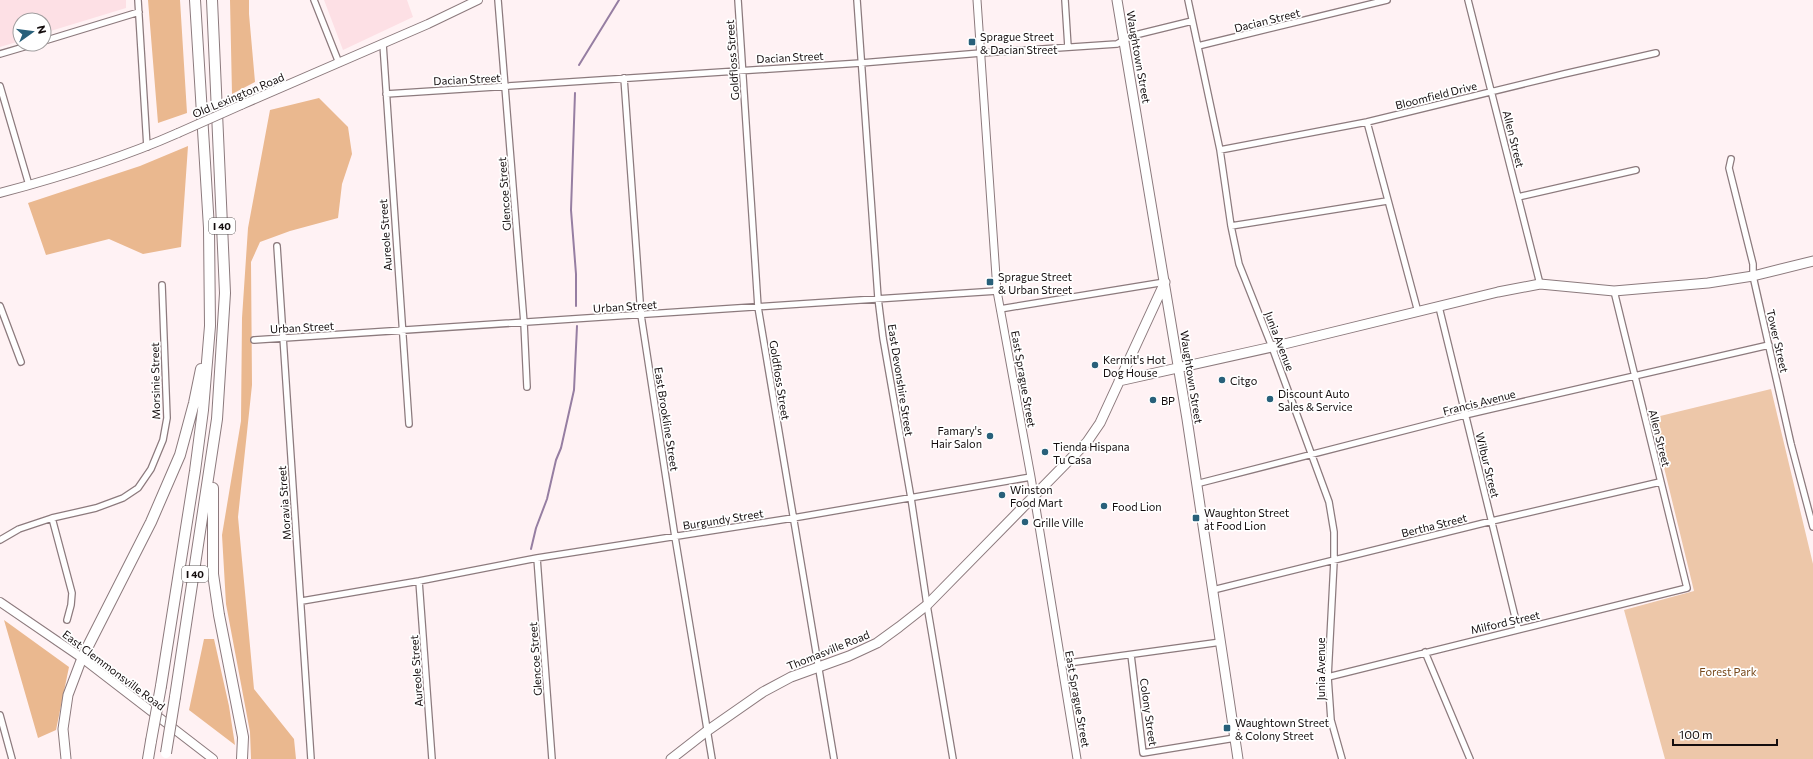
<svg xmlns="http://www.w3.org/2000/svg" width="1813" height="759" viewBox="0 0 1813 759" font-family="Commissioner,sans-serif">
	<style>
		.built { fill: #fde0e5 }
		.green { fill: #edc7a9 }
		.forest { fill: #eab88f }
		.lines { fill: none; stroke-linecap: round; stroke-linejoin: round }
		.stream { stroke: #967ea2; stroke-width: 2 }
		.minor-casing { stroke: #8c7a7d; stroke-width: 8 }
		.tertiary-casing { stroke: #8c7a7d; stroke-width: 9 }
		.secondary-casing { stroke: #8c7a7d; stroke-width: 10 }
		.primary-casing { stroke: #8c7a7d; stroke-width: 11 }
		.motorway-casing { stroke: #8c7a7d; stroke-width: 12 }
		.minor { stroke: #fff; stroke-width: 5.5 }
		.tertiary { stroke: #fff; stroke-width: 7 }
		.secondary { stroke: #fff; stroke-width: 8 }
		.primary { stroke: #fff; stroke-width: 9 }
		.motorway { stroke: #fff; stroke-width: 10 }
		.secondary-bridge-casing { stroke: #8c7a7d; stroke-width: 10; stroke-linecap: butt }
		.motorway-bridge-casing { stroke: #8c7a7d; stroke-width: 12; stroke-linecap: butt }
		.secondary-bridge { stroke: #fff; stroke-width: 8 }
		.motorway-bridge { stroke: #fff; stroke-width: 10 }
		.poi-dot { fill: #28607a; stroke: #fff; stroke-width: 1.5 }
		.labels { text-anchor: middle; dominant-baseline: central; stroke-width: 3.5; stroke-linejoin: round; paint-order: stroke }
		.shield { fill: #fff; stroke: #5a5656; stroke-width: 1 }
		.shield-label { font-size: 10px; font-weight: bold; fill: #140d0e }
		.street-label { font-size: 11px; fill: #140d0e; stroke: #fff }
		.poi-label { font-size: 11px; fill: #140d0e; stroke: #fff; text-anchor: start }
		.park-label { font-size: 11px; fill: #764719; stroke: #fff }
	</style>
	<rect width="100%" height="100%" fill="#fff2f4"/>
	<path class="built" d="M0,0H126V8L44,33V20H20V41L0,47Z
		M324,0H407L413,17L343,50Z"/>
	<path class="green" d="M1771,389L1813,564V759H1665L1624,610L1694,591L1652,418Z"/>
	<path class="forest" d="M148,0H180L187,113L158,123Z
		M230,0H249V14L255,82L232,94Z
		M319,98L348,127L352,154L342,184L338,218L290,231L260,242L251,262L252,385L238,517L254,689L294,739L296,759H251L250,732L226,604L222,535L241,421L242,318L248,228L270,110Z
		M188,146L181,247L143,254L109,239L46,255L28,203L140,166Z
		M4,620L69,667L56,730L38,738Z
		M204,639H214L229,706L235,745L189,710Z"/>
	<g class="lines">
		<path class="stream" d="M579,65L619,0
			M575,93L571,210L576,274V306
			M531,549L536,528L547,499L556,460L561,448L574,390L577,326"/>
		<defs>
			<path id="minor" d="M138,0L147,147
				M314,0L339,63
				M498,0L524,323L527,387
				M738,0L758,307L834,759
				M857,0L878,298L883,338L911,498L927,605L953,759
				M1065,0L1068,47
				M1188,0L1220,150L1231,226L1239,264L1272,347L1329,502L1334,532V561L1328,677L1331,720L1342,759
				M1468,0L1540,284
				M44,41L139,12
				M383,44L409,424
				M1198,46L1387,0
				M0,54L34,44
				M624,78L641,315L675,537L712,759
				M0,86L29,185
				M386,94L861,63L981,53L1117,44L1131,36L1192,21
				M1367,122L1418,312
				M1220,150L1367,122L1564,74L1656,53
				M1731,159L1729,168L1753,264V276L1791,444L1813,527
				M1518,197L1636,170
				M1231,226L1387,201
				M277,246L311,759
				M0,306L21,362
				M1439,307L1518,629
				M1000,309L1165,282
				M254,340L997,291
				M1196,484L1465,415L1769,345
				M52,518L72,593L71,605L67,620
				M0,540L19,529L52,518L96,508L123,498L138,488L151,469L163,440L167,418L162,285
				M537,558L552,759
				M419,581L432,759
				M1213,590L1492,521L1660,482
				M302,601L419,581L537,558L793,518L1031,477
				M1425,652L1470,759
				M1131,655L1143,753L1235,738
				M1061,664L1221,642
				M1328,677L1687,588L1614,291
				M0,715L12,759"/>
			<path id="tertiary" d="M977,0L997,291L1031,477L1077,759"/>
			<path id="secondary" d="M241,105L428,24L478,0
				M0,193C60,177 122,158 178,133
				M0,602L82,658L213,759"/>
			<path id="primary" d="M1117,0L1187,419L1238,759
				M1119,381L1272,347L1498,292L1540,284L1614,291L1708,283L1753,276L1813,261
				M66,759L63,729L68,695L82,658
				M671,759L707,731L763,692L791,677L849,656L877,643L899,627L927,605L1087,442L1100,423L1165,282"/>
			<path id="motorway" d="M213,488V574L219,615L243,737L242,759
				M82,658L151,522L180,455L194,403L201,369
				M161,686L195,471L203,410L210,326L209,228L195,0
				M175,697L217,419L225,293L212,0
				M148,759L151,741"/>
		</defs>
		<use href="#minor" class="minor-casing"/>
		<use href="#tertiary" class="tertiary-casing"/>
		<use href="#secondary" class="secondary-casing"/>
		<use href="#primary" class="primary-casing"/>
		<use href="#motorway" class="motorway-casing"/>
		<use href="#minor" class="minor"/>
		<use href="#tertiary" class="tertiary"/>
		<use href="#secondary" class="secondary"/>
		<use href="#primary" class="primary"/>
		<use href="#motorway" class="motorway"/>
		<defs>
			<path id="secondary-bridge" d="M178,133L241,105"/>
			<path id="motorway-bridge" d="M151,741L161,686
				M166,753L175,697"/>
		</defs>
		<use href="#secondary-bridge" class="secondary-bridge-casing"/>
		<use href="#motorway-bridge" class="motorway-bridge-casing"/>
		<use href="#secondary-bridge" class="secondary-bridge"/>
		<use href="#motorway-bridge" class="motorway-bridge"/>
	</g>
	<g class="poi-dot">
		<rect x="968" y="38" width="8" height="8" rx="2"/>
		<rect x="986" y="278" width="8" height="8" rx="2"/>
		<circle cx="1095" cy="365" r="4"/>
		<circle cx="1222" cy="380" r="4"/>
		<circle cx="1270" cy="399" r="4"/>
		<circle cx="1153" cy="400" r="4"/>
		<circle cx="990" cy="436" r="4"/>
		<circle cx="1045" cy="452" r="4"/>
		<circle cx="1002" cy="495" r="4"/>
		<circle cx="1104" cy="506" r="4"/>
		<rect x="1192" y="514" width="8" height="8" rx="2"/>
		<circle cx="1025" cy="522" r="4"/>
		<rect x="1223" y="724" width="8" height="8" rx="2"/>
	</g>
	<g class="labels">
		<g class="shield">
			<rect x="209" y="218" width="26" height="16" rx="3"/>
			<rect x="182" y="566" width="26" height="16" rx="3"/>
		</g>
		<g class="shield-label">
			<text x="222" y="226">I 40</text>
			<text x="195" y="574">I 40</text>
		</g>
		<g class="street-label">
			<text transform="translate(1267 20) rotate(-14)">Dacian Street</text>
			<text transform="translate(790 57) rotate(-3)">Dacian Street</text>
			<text transform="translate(1139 57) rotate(80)">Waughtown Street</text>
			<text transform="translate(732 60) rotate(-94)">Goldfloss Street</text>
			<text transform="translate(467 79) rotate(-3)">Dacian Street</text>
			<text transform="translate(238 95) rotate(-23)">Old Lexington Road</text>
			<text transform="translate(1436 95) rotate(-14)">Bloomfield Drive</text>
			<text transform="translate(1514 139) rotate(76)">Allen Street</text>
			<text transform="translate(504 194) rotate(-94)">Glencoe Street</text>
			<text transform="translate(385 235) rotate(-94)">Aureole Street</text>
			<text transform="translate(625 306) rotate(-4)">Urban Street</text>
			<text transform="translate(302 327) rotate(-3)">Urban Street</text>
			<text transform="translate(1280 341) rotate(69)">Junia Avenue</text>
			<text transform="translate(1778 341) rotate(77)">Tower Street</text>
			<text transform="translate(1192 377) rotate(81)">Waughtown Street</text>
			<text transform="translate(1024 379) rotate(80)">East Sprague Street</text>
			<text transform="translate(780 380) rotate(81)">Goldfloss Street</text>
			<text transform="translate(901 380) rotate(81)">East Devonshire Street</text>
			<text transform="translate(155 381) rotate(-91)">Morsinie Street</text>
			<text transform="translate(1479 402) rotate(-14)">Francis Avenue</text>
			<text transform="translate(667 419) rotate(81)">East Brookline Street</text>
			<text transform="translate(1660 438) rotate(76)">Allen Street</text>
			<text transform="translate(1488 465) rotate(76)">Wilbur Street</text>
			<text transform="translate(284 503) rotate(-94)">Moravia Street</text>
			<text transform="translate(723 519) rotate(-9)">Burgundy Street</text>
			<text transform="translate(1434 525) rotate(-14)">Bertha Street</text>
			<text transform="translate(1505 622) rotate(-13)">Milford Street</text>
			<text transform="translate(828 650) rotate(-22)">Thomasville Road</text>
			<text transform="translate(535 659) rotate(-94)">Glencoe Street</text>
			<text transform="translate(1320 669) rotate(-90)">Junia Avenue</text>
			<text transform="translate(114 670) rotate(37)">East Clemmonsville Road</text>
			<text transform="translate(416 671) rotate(-94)">Aureole Street</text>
			<text transform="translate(1078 699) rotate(80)">East Sprague Street</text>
			<text transform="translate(1149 712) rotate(82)">Colony Street</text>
		</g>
		<g class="poi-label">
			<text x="980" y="36">Sprague Street<tspan x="980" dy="13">&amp; Dacian Street</tspan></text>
			<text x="998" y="276">Sprague Street<tspan x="998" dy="13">&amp; Urban Street</tspan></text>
			<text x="1103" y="359">Kermit's Hot<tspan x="1103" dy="13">Dog House</tspan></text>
			<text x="1230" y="380">Citgo</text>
			<text x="1278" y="393">Discount Auto<tspan x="1278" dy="13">Sales &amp; Service</tspan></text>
			<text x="1161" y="400">BP</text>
			<text x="982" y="430" text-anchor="end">Famary's<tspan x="982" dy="13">Hair Salon</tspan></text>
			<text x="1053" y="446">Tienda Hispana<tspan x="1053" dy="13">Tu Casa</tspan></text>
			<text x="1010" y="489">Winston<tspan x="1010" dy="13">Food Mart</tspan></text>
			<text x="1112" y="506">Food Lion</text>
			<text x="1204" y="512">Waughton Street<tspan x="1204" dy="13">at Food Lion</tspan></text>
			<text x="1033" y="522">Grille Ville</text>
			<text x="1235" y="722">Waughtown Street<tspan x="1235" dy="13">&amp; Colony Street</tspan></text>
		</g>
		<g class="park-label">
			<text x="1728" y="671">Forest Park</text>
		</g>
	</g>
	<g transform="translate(32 32) rotate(76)"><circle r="19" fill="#ffffff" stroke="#a19e9f"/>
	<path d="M0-3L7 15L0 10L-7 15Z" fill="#28607a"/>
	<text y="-6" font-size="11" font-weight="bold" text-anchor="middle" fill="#140d0e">N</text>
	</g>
	<path d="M1673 739v6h104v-6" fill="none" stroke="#140d0e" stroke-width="2"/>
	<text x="1679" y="739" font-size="12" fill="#140d0e" stroke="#ffffff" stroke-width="3" paint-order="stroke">100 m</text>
</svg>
